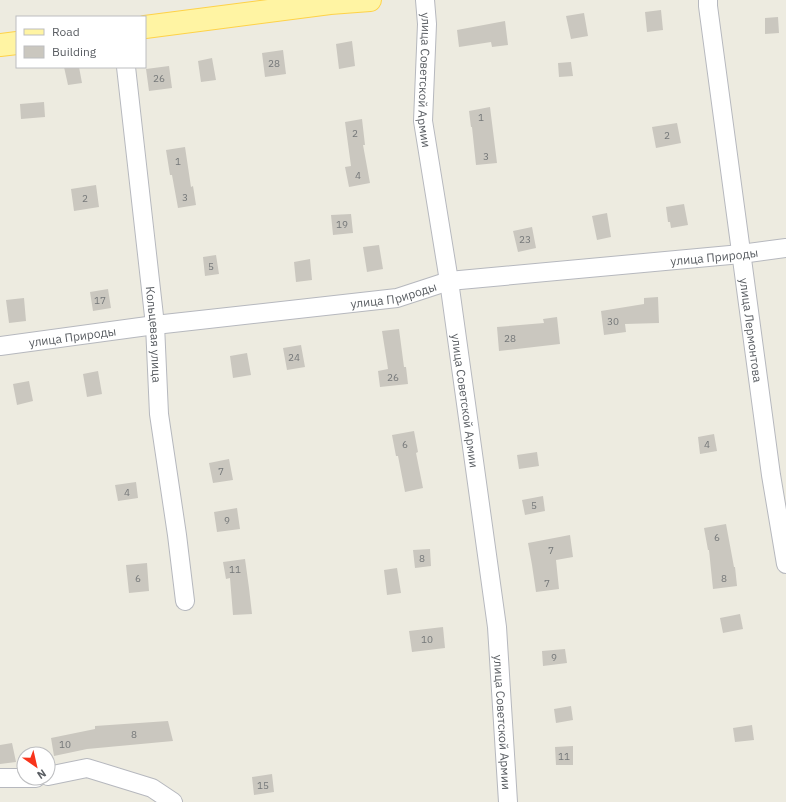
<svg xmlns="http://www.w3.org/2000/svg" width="786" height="802" viewBox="0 0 786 802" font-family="'IBM Plex Sans',sans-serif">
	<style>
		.building { fill: #cac7bf }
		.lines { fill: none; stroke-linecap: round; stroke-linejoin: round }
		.street-casing { stroke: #b6b8be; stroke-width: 20 }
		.primary-casing { stroke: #fed248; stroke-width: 24 }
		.street { stroke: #fff; stroke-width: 18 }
		.primary { stroke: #fff4a3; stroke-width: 22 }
		.labels { text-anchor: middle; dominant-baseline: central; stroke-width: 3.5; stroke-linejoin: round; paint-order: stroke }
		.number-label { font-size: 10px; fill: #757879 }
		.street-label { font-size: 12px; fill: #595d62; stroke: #fff }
	</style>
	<rect width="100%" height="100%" fill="#edebe0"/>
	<path class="building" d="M661,10L663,30L647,32L645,12Z
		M584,13L588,36L571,39L566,16Z
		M778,17L779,33L765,34V18Z
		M505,21L508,45L492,47L491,42L459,47L457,30Z
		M352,41L355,66L339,69L336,44Z
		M283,50L286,74L265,77L262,53Z
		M212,58L216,80L201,82L198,61Z
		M571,62L573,76L559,77L558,63Z
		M169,66L172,88L149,91L146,69Z
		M64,67H79L82,83L68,85Z
		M44,102L45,117L21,119L20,104Z
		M490,107L497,163L476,165L472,127H471L469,111Z
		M362,119L365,145H363L370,183L349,187L345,167L351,166L345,122Z
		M677,123L681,143L656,148L652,127Z
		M185,147L191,187L193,186L196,205L178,208L172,175H170L166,150Z
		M96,185L99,207L74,211L71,189Z
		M684,204L688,225L671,228L670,222H668L666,207Z
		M607,213L611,237L597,240L592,216Z
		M351,214L353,233L333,235L331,215Z
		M532,227L536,248L518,252L513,231Z
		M379,245L383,269L367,272L363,247Z
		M216,255L219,274L205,276L203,257Z
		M310,259L312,280L296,282L294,262Z
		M108,289L111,308L93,311L90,292Z
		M658,297L659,323L625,324L626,332L604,335L601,311L644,304V298Z
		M24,298L26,321L9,323L6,300Z
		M557,317L560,344L499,351L497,327L544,323L543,319Z
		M399,329L404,367H406L408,384L380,387L378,371L388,369L382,331Z
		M301,345L305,367L287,370L283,348Z
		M247,353L251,375L233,378L230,356Z
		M98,371L102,394L87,397L83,374Z
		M29,381L33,401L17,405L13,384Z
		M414,431L418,452L416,453L423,488L405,492L398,456H396L392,435Z
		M714,434L717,451L700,454L698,437Z
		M537,452L539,466L519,469L517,455Z
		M229,459L233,480L213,483L209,463Z
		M136,482L138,498L118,501L115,485Z
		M543,496L545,511L525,515L522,500Z
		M237,508L240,529L217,532L214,512Z
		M726,524L734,567H735L737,586L713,589L709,550H708L704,528Z
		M570,535L573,557L556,560L559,589L536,592L532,565L528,543Z
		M430,549L431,566L415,568L413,550Z
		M245,559L249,588L252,614L233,615L230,578L226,579L223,562Z
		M147,563L149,591L129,593L126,565Z
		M397,568L401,593L387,595L384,570Z
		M740,614L743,629L723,633L720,618Z
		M443,627L445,648L412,652L409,631Z
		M565,649L567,663L543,666L542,651Z
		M571,706L573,720L556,723L554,709Z
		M168,721L173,741L87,749L54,756L51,738L95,729V726Z
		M752,725L754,740L735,742L733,728Z
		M12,743L16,762L0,764V745Z
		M573,746V765H556L555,747Z
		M272,774L274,792L254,795L252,777Z"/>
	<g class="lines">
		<defs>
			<g id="street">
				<path id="s1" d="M425,0L427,24L423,121L449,281L497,627L508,802"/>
				<path id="s2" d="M708,0V6L771,475L786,564"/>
				<path id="s3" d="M126,67L155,325L159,414L177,535L185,601"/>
				<path id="s4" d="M0,346L155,325L397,298L449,281L741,254L786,248"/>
				<path d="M48,776L87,768L152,788L173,802"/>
				<path d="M0,778H36"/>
			</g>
			<path id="primary" d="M145,27L330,3L370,0
				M0,45L17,43"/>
		</defs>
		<use href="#street" class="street-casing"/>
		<use href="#primary" class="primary-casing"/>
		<use href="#street" class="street"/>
		<use href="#primary" class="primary"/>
	</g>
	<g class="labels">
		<g class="number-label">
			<text x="274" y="63">28</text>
			<text x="159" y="78">26</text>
			<text x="481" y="117">1</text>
			<text x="355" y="133">2</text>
			<text x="667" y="135">2</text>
			<text x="486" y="156">3</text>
			<text x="178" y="161">1</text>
			<text x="358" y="175">4</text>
			<text x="185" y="197">3</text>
			<text x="85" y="198">2</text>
			<text x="342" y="224">19</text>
			<text x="525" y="239">23</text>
			<text x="211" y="266">5</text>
			<text x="100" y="300">17</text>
			<text x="613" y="321">30</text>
			<text x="510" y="338">28</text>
			<text x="294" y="357">24</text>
			<text x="393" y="377">26</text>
			<text x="405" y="444">6</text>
			<text x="707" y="444">4</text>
			<text x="221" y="471">7</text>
			<text x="127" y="492">4</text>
			<text x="534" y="505">5</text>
			<text x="227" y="520">9</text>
			<text x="717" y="537">6</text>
			<text x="551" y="550">7</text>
			<text x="422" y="558">8</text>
			<text x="235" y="569">11</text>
			<text x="138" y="578">6</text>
			<text x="724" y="578">8</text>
			<text x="547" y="583">7</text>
			<text x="427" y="639">10</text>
			<text x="554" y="657">9</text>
			<text x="134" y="734">8</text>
			<text x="65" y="744">10</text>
			<text x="564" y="756">11</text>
			<text x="263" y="785">15</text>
		</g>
		<g class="street-label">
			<text stroke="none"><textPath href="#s1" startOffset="80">улица Советской Армии</textPath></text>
			<text stroke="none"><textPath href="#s4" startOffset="721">улица Природы</textPath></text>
			<text stroke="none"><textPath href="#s4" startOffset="397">улица Природы</textPath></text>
			<text stroke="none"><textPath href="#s2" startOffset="333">улица Лермонтова</textPath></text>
			<text stroke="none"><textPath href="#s3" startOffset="269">Кольцевая улица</textPath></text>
			<text stroke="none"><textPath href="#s4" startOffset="73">улица Природы</textPath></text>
			<text stroke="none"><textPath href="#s1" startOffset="404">улица Советской Армии</textPath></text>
			<text stroke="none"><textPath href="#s1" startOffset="728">улица Советской Армии</textPath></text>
		</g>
	</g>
	<rect x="16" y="16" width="130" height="52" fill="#ffffff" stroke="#bdbec0"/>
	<rect x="24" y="29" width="20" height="6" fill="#fff4a3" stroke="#bdbec0"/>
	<text x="52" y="36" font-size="12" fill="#595d62">Road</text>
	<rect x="24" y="46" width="20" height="12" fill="#cac7bf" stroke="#bdbec0"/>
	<text x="52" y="56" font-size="12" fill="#595d62">Building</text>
	<g transform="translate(36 766) rotate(146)"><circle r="19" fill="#ffffff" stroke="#bdbec0"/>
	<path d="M0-3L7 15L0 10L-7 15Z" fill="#f8341b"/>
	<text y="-6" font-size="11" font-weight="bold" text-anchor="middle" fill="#595d62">N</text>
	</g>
</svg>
